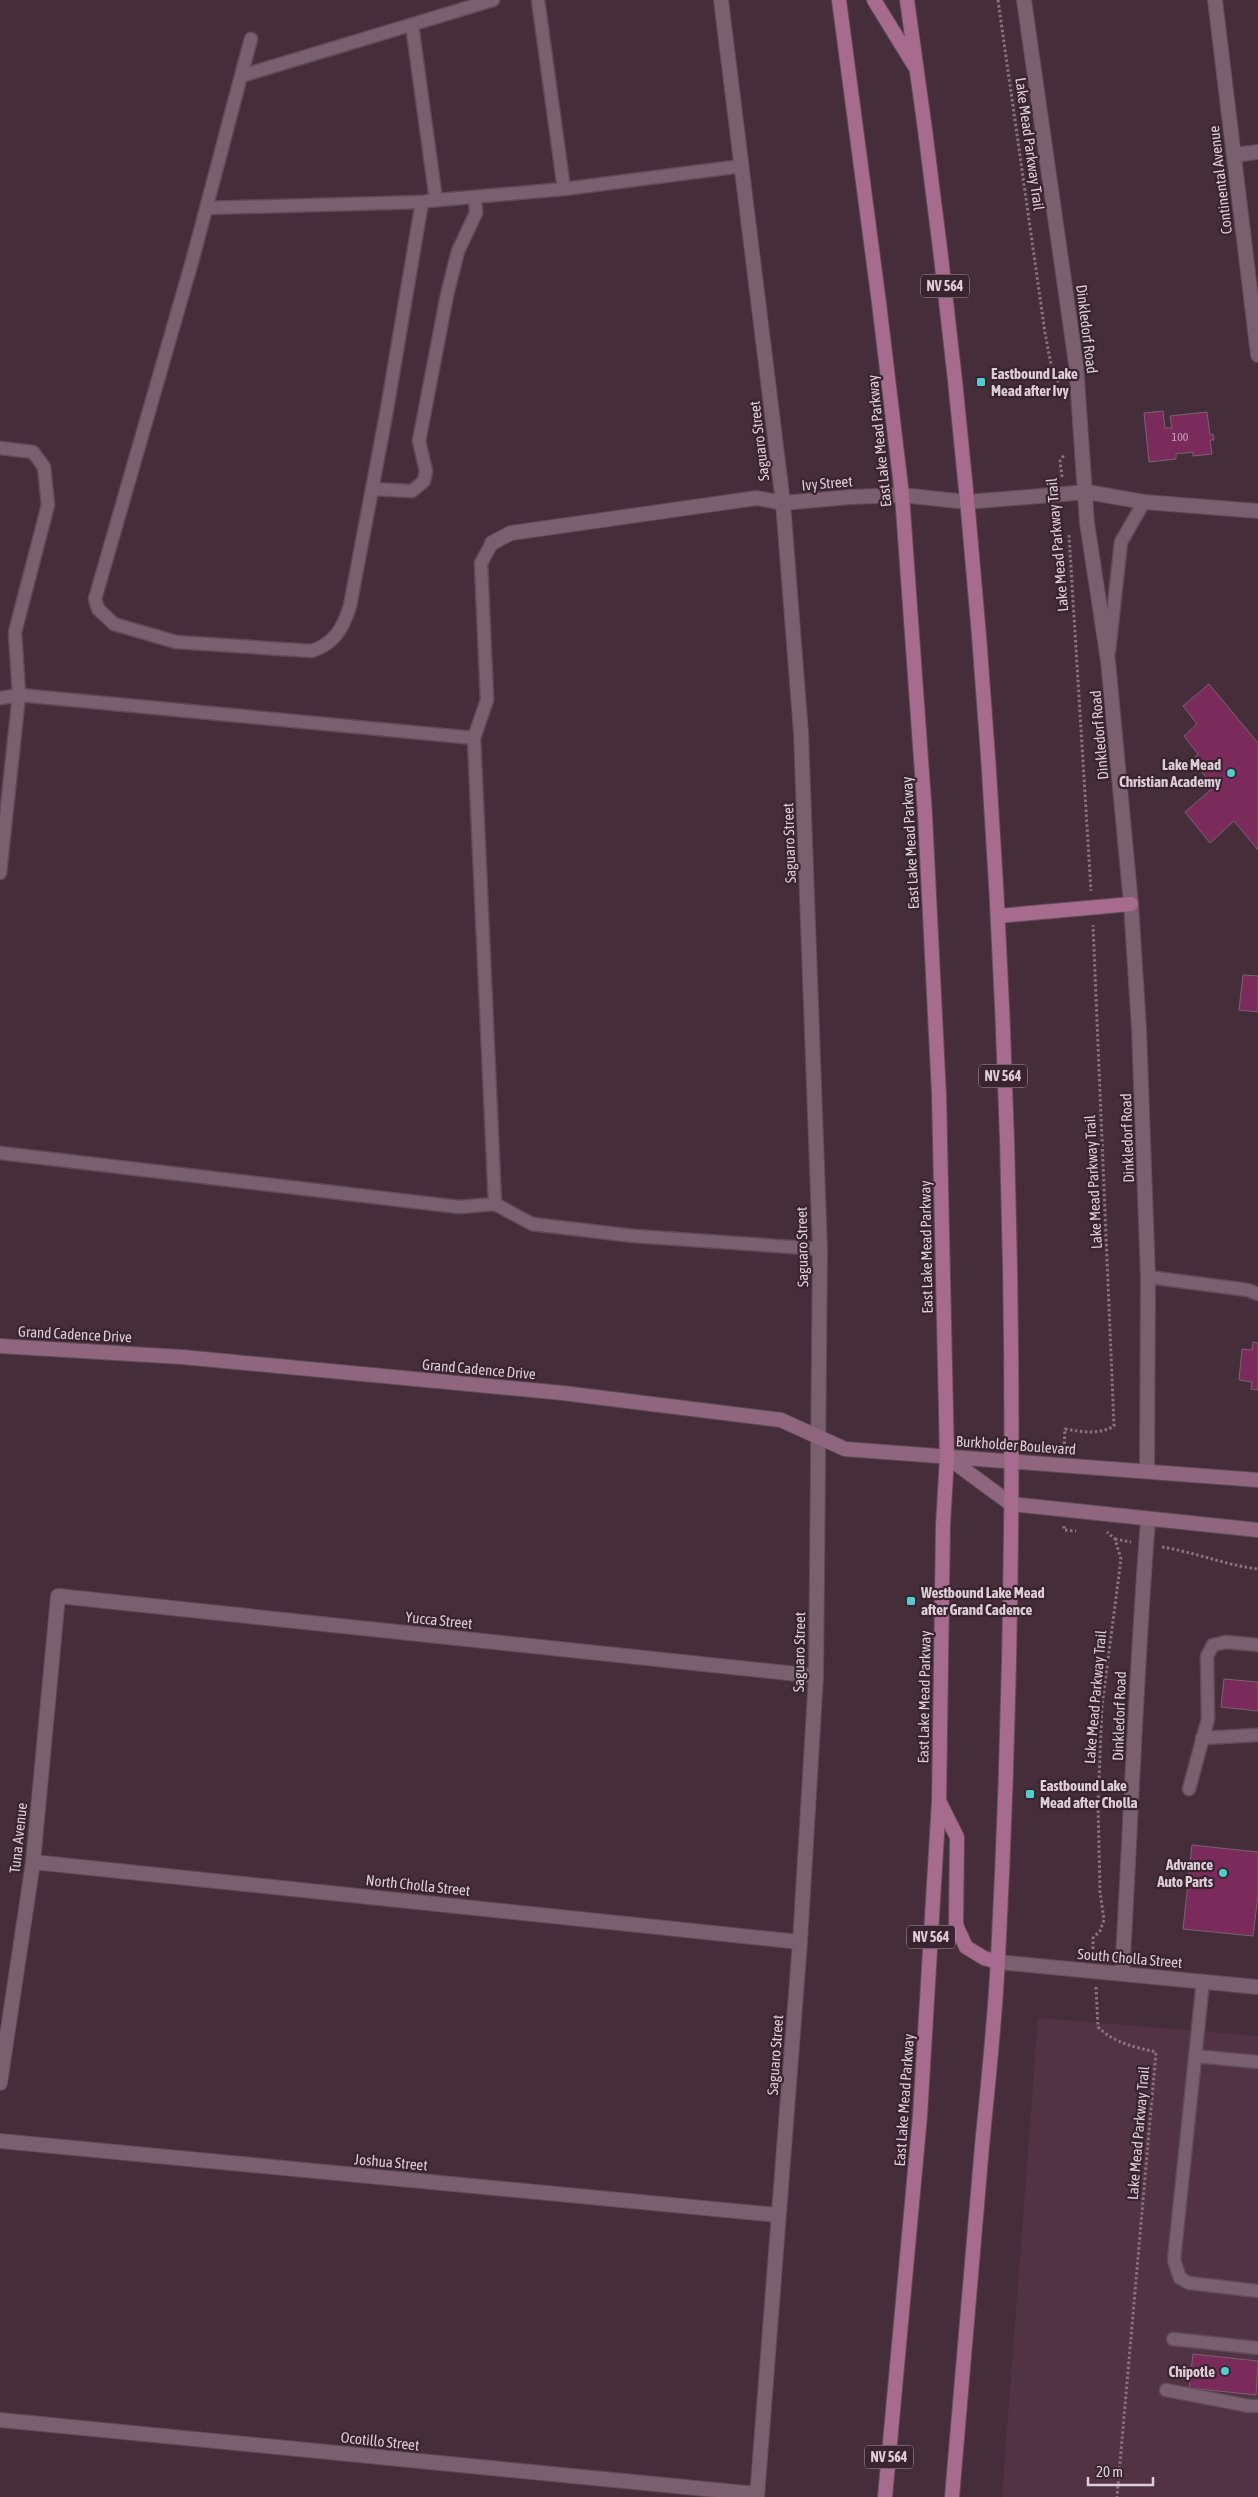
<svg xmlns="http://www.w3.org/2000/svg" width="1258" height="2497" viewBox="0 0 1258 2497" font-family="'Asap Condensed',sans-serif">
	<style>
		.built { fill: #513344 }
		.building { fill: #7a2b5c; stroke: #7c6270 }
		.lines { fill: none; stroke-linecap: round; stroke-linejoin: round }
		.service-casing { stroke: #604c57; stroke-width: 15 }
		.minor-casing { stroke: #604c57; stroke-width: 16 }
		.secondary-casing { stroke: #604c57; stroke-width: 16 }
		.primary-casing { stroke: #604c57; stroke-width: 16 }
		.path { stroke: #87747e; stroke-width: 3; stroke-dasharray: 2.5 2.5; stroke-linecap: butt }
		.service { stroke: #7a606e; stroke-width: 12 }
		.minor { stroke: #7a606e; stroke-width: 14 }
		.secondary { stroke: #90667e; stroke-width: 14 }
		.primary { stroke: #a66b8d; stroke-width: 14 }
		.poi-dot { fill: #52cdcd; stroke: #3a2430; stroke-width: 2 }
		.labels { text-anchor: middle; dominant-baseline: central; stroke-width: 4.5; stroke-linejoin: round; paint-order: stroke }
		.number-label { font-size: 12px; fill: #c4a5b8 }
		.shield { fill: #3a2430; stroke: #ac9ba4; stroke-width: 1 }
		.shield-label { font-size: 14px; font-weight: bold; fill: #ddced6 }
		.street-label { font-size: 15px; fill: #ddced6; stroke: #3a2430 }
		.poi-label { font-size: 15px; font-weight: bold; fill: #ddced6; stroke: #3a2430; text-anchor: start }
	</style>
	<rect width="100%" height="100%" fill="#452e3a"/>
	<path class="built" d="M1038,2018L1258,2036V2497H1002Z"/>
	<path class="building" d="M1163,411L1165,428H1172L1170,416L1207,412L1210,435L1213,434L1214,440H1210L1212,454L1193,456V452L1176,454V459L1149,462L1144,413Z
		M1209,684L1258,743V850L1234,821L1210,843L1185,812L1214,787L1192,760L1198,754L1184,736L1197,724L1183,706Z
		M1243,975L1258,976V1012L1239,1010Z
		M1253,1342L1258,1343V1390L1251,1389L1252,1382L1239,1380L1242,1349L1252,1350Z
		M1224,1679L1258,1682V1711L1221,1707Z
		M1192,1845L1258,1852V1895L1253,1936L1183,1929Z
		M1193,2354L1258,2361L1256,2395L1189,2388Z"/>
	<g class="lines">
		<defs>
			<path id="service" d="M538,0L564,189L742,166
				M412,25L436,200
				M251,39L241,76L493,0
				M427,201L564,189
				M206,208L422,202L386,415L350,606C343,628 335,643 312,651L176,642L114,624L98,609L95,599L193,258L241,76
				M0,448L33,452L44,467L48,505L15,632L19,695L0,873
				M372,489L412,491L424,481L426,471L419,441L447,295L458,251L476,213L475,197
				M492,543L481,563L487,700L474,738L495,1204
				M1109,651L1121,542L1144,502
				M0,698L19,695L474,738
				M0,1153L459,1207L495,1204L532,1224L634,1236L820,1249
				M1148,1277L1248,1290L1258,1294
				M1202,1738L1258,1735
				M1189,1789L1208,1719L1207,1656L1213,1645L1226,1642L1258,1645
				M1203,1981L1174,2260L1180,2278L1189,2283L1258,2291
				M1195,2056L1258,2062
				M1173,2339L1258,2348
				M1166,2390L1249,2406H1258"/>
			<path id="minor" d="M721,0L783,503L801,733L820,1249L816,1676L800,1942L757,2497
				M1024,0L1076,364L1087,523L1108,661L1131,904L1139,1029L1148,1277L1147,1471
				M1215,0L1258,355
				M1234,155L1258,152
				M492,543L511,533L757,498L783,503L850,497L902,495L967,502L1087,492L1144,502L1258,511
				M33,1862L800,1942
				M998,1962L1258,1987
				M1122,1974C1131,1822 1136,1671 1148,1520
				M0,2083L33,1862L58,1596L816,1676
				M0,2141L778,2215
				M0,2420L757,2494"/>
			<path id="secondary" d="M0,1346L182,1357L563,1393L781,1420L845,1449L1258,1480
				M947,1457L1011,1504L1258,1530"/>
			<path id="primary" d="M839,0L879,303L902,495L925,815L939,1095L947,1457L943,1525L939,1801L920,2116L885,2497
				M874,0L914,65
				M907,0C1001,646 1032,1305 998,1958C995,2021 988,2083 982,2146C972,2263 962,2380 952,2497
				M998,916L1131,904
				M939,1801L957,1837L956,1925L966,1947L984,1958L998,1962"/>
		</defs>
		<use href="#service" class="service-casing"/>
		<use href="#minor" class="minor-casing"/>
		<use href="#secondary" class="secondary-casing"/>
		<use href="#primary" class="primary-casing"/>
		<path class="path" d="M998,0L1045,333L1051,364L1059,384
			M1062,477L1060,461L1064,455
			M1069,535L1091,891
			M1064,1449L1065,1429C1083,1432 1098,1435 1114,1426L1093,925
			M1064,1526V1530L1076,1531
			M1115,1539L1131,1542
			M1162,1547C1194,1552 1225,1565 1258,1569
			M1093,1954V1938L1100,1931L1104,1920L1100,1892L1098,1805L1102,1706L1121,1559L1115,1539L1107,1532
			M1096,1987L1098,2027C1114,2043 1134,2047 1156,2052L1117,2497"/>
		<use href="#service" class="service"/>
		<use href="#minor" class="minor"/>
		<use href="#secondary" class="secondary"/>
		<use href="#primary" class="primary"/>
	</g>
	<g class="poi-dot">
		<rect x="976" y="377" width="10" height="10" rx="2.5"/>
		<circle cx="1231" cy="773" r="5"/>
		<rect x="906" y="1596" width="10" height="10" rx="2.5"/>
		<rect x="1025" y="1789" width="10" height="10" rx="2.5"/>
		<circle cx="1223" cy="1873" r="5"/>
		<circle cx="1225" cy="2371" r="5"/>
	</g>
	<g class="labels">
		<g class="number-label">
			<text x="1180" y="437">100</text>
		</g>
		<g class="shield">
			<rect x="921" y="274.5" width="48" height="23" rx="4"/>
			<rect x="979" y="1064.5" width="48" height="23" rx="4"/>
			<rect x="907" y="1925.5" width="48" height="23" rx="4"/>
			<rect x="865" y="2445.5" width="48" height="23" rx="4"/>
		</g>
		<g class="shield-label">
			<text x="945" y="286">NV 564</text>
			<text x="1003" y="1076">NV 564</text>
			<text x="931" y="1937">NV 564</text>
			<text x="889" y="2457">NV 564</text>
		</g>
		<g class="street-label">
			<text transform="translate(1030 144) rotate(82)">Lake Mead Parkway Trail</text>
			<text transform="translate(1220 180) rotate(-97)">Continental Avenue</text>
			<text transform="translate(1087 329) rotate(83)">Dinkledorf Road</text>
			<text transform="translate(759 441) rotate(-97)">Saguaro Street</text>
			<text transform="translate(879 441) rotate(-96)">East Lake Mead Parkway</text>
			<text transform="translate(827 483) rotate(-5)">Ivy Street</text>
			<text transform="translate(1057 545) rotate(-95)">Lake Mead Parkway Trail</text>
			<text transform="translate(1099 735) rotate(-95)">Dinkledorf Road</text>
			<text transform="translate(789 843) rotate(-92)">Saguaro Street</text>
			<text transform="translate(910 843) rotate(-93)">East Lake Mead Parkway</text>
			<text transform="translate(1127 1138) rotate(-92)">Dinkledorf Road</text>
			<text transform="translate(1093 1182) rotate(-93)">Lake Mead Parkway Trail</text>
			<text transform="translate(802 1247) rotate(-91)">Saguaro Street</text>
			<text transform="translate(926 1247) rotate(-91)">East Lake Mead Parkway</text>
			<text transform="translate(75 1334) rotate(3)">Grand Cadence Drive</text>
			<text transform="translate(479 1369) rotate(5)">Grand Cadence Drive</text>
			<text transform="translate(1016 1445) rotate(4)">Burkholder Boulevard</text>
			<text transform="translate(439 1620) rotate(6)">Yucca Street</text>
			<text transform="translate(799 1652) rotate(-89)">Saguaro Street</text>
			<text transform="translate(924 1697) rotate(-89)">East Lake Mead Parkway</text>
			<text transform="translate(1095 1697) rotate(-85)">Lake Mead Parkway Trail</text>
			<text transform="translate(1119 1716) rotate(-88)">Dinkledorf Road</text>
			<text transform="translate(18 1838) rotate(-84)">Tuna Avenue</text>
			<text transform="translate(418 1885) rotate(6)">North Cholla Street</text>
			<text transform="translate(1130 1958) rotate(5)">South Cholla Street</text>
			<text transform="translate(775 2055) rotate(-86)">Saguaro Street</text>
			<text transform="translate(904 2100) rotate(-86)">East Lake Mead Parkway</text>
			<text transform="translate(1138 2133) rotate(-85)">Lake Mead Parkway Trail</text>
			<text transform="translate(391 2162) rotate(5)">Joshua Street</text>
			<text transform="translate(380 2441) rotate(6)">Ocotillo Street</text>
		</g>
		<g class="poi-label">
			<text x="991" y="373">Eastbound Lake<tspan x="991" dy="17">Mead after Ivy</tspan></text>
			<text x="1221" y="764" text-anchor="end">Lake Mead<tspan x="1221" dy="17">Christian Academy</tspan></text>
			<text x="921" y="1592">Westbound Lake Mead<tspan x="921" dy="17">after Grand Cadence</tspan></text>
			<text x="1040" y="1785">Eastbound Lake<tspan x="1040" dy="17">Mead after Cholla</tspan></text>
			<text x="1213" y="1864" text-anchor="end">Advance<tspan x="1213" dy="17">Auto Parts</tspan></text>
			<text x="1215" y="2371" text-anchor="end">Chipotle</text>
		</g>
	</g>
	<path d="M1088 2477v8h65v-8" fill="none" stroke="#ddced6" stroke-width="2.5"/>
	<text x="1096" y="2477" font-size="15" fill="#ddced6" stroke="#3a2430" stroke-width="4" paint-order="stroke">20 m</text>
</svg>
